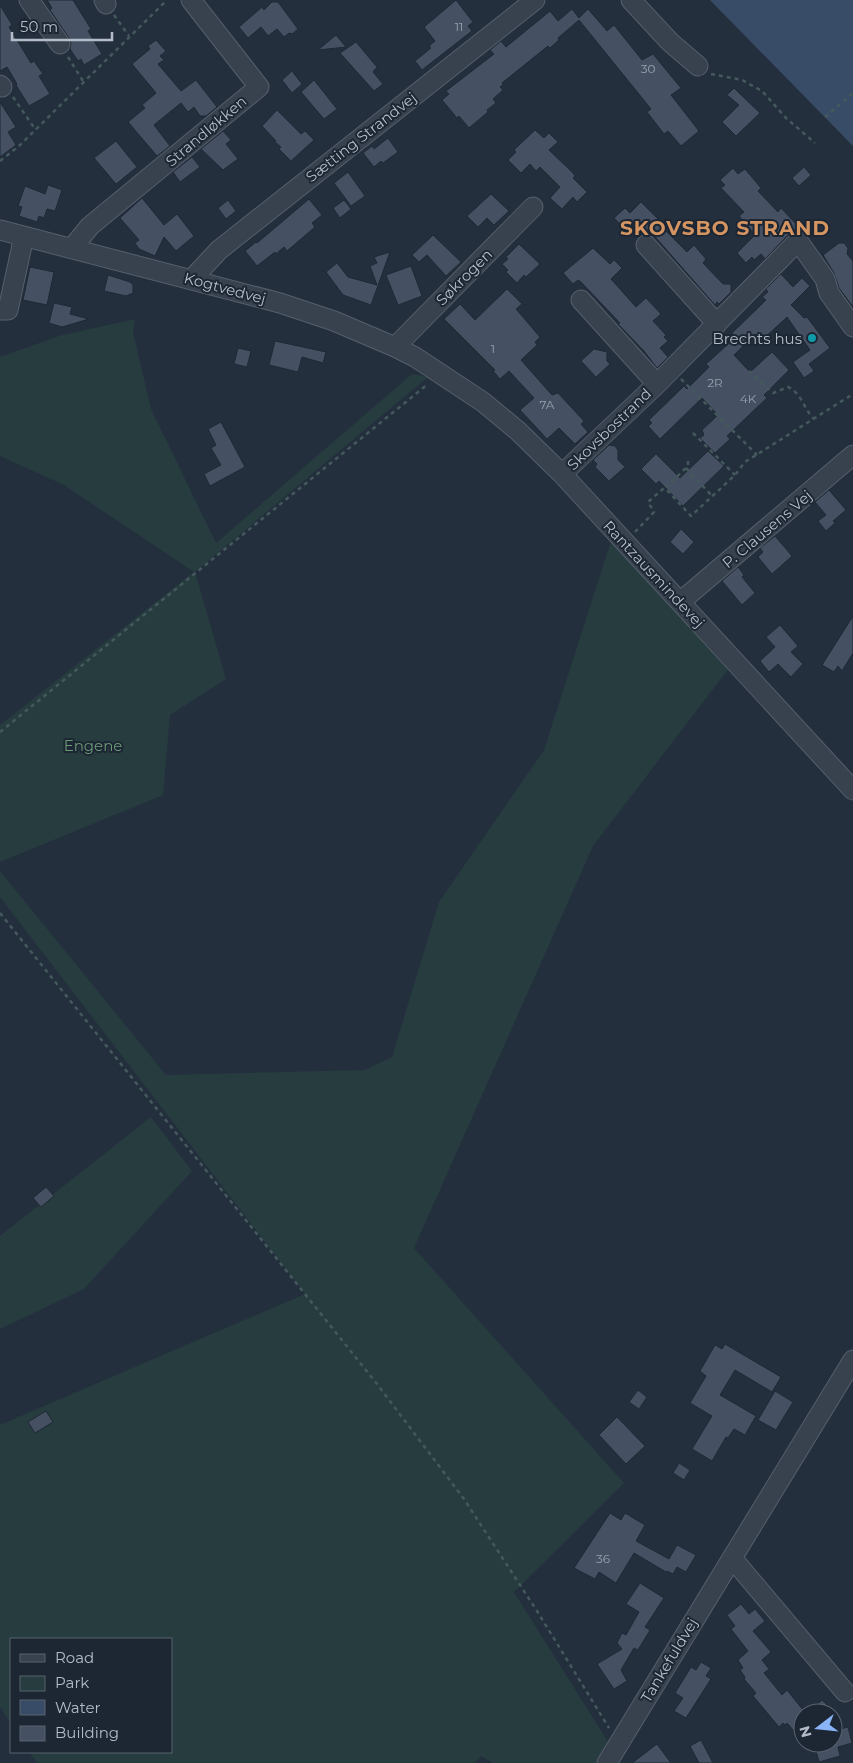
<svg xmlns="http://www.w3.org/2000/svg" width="853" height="1763" viewBox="0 0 853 1763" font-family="Montserrat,sans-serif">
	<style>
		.green { fill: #263c3f }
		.water { fill: #394c67 }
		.building { fill: #455162; stroke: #1f2835 }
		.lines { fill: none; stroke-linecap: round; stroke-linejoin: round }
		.minor-casing { stroke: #565f6c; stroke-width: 21 }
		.path { stroke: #44595c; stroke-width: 2.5; stroke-dasharray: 4 4; stroke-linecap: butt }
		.minor { stroke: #38414e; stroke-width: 19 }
		.culture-dot { fill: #0f9aa8; stroke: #1d2633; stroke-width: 2 }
		.labels { text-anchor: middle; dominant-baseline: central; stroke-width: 4; stroke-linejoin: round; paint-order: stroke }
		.number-label { font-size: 12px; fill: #98a1af }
		.street-label { font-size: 15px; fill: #b4bcc9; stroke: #1d2633 }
		.poi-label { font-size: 15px; fill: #b4bcc9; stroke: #1d2633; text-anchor: end }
		.park-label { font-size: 15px; fill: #6b9a76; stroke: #1d2633 }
		.district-label { font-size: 20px; font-weight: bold; letter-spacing: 1px; fill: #d59563; stroke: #1d2633 }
	</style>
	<rect width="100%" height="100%" fill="#242f3e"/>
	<path class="green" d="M135,319L133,332L151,409L216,543L412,374L428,377L195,572L226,679L170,715L163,795L0,862V725L194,572L64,485L0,456V357L59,336Z
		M612,538L730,667L593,846L414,1248L624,1483L514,1592L610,1745L598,1763H493L481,1756L475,1763H37L29,1752H171V1639H11V1724L0,1707V1425L305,1294L0,897V871L166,1075L365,1070L392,1057L439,902L544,750Z
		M151,1117L192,1171L84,1289L0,1329V1236Z"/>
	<path class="water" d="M710,0H853V146Z"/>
	<path class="building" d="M47,0H73L91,29L88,31L102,54L84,65L81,59L78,61L70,49L71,43L69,38L50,10L52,8Z
		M456,0L473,22L468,26L472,31L422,70L415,61L431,48L429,46L435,41L424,27Z
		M272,2H278L298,29L292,34L289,33L284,37L277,29L268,36L261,27L248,38L239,27L262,7L264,10Z
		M0,5L12,25L9,27L31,63L34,61L43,74L39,76L50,94L29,106L16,85L17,84L7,67L0,71Z
		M572,9L579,18L588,9L607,31L614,25L642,60L653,54L681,88L671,95L699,131L681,146L668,131L664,134L647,112L651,109L579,20L558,38L559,40L550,48L548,46L502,83L503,85L500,87L503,90L493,99L496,103L487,110L488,112L469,128L459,116L457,118L442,100L449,94L446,91L494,54L490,50L501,41L506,47L550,11L558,21Z
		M336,35L346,47L318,50Z
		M156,40L166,51L160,56L164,60L158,64L181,91L196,80L217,107L206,116H200L194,107L188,112L181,103L154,125L170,146L157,156L128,122L145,108L142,105L156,93L132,64L150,49L148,46Z
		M356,42L377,67L373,72L383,84L374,91L340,53Z
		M292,71L302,84L292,93L282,80Z
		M314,80L337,109L324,119L301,92Z
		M734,88L760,113L736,136L722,122L739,105L727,95Z
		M0,102L16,127L8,132L16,145L0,157Z
		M277,110L301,134L305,131L314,140L291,161L279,149L281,147L275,142L276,141L262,126Z
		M535,130L544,138L549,133L558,142L549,150L573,173L575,176L573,178L587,192L577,202L573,197L562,209L550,198L560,187L540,167L536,171L530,164L521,173L508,160L516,152L514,150L516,148Z
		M223,131L231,140L226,144L238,159L223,170L201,149Z
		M388,138L398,152L383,163L381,161L374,167L363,153L372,146L374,149Z
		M116,141L137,167L116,184L94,158Z
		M192,157L200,167L180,182L173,172Z
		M804,167L811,175L799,186L792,178Z
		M733,168L738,174L745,169L761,188L758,191L778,212L781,208L799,227L790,233L765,259L761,254L754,260L752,257L746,263L737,253L755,235L739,216L744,212L721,188L725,185L720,180Z
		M348,172L365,196L351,206L334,183Z
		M48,185L62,190L55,211L47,209L44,218L39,216L37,222L19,216L22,207L18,206L25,186L45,194Z
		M491,194L509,211L494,225L487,218L478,227L467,216Z
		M142,198L164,225L177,214L194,236L176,251L164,237L155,256L139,249L135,243L139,240L120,218Z
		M309,199L322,215L312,223L315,227L287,251L284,247L276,254L275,252L257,266L245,251L256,242L257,243Z
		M228,200L236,211L226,219L218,208Z
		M344,200L351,209L340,218L333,208Z
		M641,202L660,221L658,223L687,252L694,245L706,259L703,263L723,284H731V292L719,304L717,302L715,305L650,231L646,234L630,219L622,226L614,218L625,208L630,213Z
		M433,235L461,262L446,276L427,255L419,262L412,255Z
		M839,243H844L848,248L847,254L853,261V307L839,288L834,273L823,255Z
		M519,244L540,264L526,277L524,275L517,283L506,272L508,270L502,264L508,259L506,257Z
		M593,248L610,264L614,260L622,268L611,279L636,307L646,298L661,314L653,321L666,335L664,337L668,341L660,348L668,357L657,368L644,351L618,324L620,323L581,282L578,280L573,284L563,273Z
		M390,252L371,305L343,295L326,272L337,263L348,277L377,285L370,266L377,263L374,257Z
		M411,266L422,296L398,305L386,275Z
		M30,267L54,272L47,305L23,300Z
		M781,274L793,287L802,278L810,286L791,305L804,318L807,317L830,348L809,364L814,371L804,378L793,362L810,350L787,317L761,341L755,334L734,355L750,372L772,352L789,370L764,395L767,398L727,436L730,439L715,453L700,438L704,435L702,430L718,415L702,398L660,439L648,426L652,423L649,420L684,386L687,389L709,367L706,364L736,337L732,333L766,300L762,297L768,292L766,289Z
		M108,275L130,282L133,285V293L126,296L104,291Z
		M507,289L522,304L516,309L540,337L535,342L537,345L521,360L552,395L558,393L584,421L581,424L588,432L575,444L559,428L547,439L520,410L534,398L509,371L500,379L493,371L495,370L444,319L460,304L475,320Z
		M54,303L72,307L70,314L89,319L62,327L49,323Z
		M275,341L326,352L323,363L302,357L298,372L269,365Z
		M238,348L251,351L247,367L234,364Z
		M594,349L607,352V361L610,364L596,377L581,361Z
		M221,422L245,467L210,486L204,474L221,465L211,448L216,445L208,429Z
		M609,445L615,446L618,450V460L625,467L609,481L595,467L597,464L593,460Z
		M708,451L724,466L683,506L659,481L656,484L641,469L656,454L680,478Z
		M829,490L846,510L833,521L835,523L826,531L818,521L826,515L815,502Z
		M681,529L694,542L683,554L670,542Z
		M775,536L792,556L772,574L758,557L763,552L760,548Z
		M738,567L744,575L742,577L755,593L742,605L722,581Z
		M853,616V653L842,671L838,666L834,672L822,665Z
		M780,625L798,646L791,652L803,664L791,677L778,664L769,672L760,661L775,647L766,637Z
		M46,1187L54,1196L41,1207L33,1198Z
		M725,1344L781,1377L772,1392L735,1370L720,1395L756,1416L745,1435L734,1429L728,1438L726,1437L712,1461L692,1449L712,1416L690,1403L706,1376L700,1371L715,1345L722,1349Z
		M638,1390L647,1397L639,1409L629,1402Z
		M775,1391L793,1402L776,1430L758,1420Z
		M46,1411L53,1422L35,1433L28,1422Z
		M617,1417L645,1446L626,1464L599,1435Z
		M679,1463L690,1470L684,1480L673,1473Z
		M610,1513L621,1520L625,1513L645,1525L636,1541L669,1559L677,1545L696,1555L686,1572L677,1567L673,1574L667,1571L666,1572L634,1553L616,1583L599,1572L595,1579L574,1568Z
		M640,1583L664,1598L645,1627L650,1630L638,1650L634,1648L621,1670L627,1681L614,1689L597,1664L622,1649L617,1643L622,1633L626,1635L639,1612L626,1604Z
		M741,1604L749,1614L755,1609L765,1621L753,1631L771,1652L762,1660L769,1669L764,1673L782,1695L787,1690L803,1710V1741L787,1723L785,1725L783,1723L779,1727L753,1696L756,1693L744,1679L745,1677L740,1670L743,1668L738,1660L748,1651L731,1629L735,1626L727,1615Z
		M701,1662L711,1668L706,1676L711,1679L686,1718L674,1711L683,1698L675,1693L691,1667L696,1670Z
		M822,1700L835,1713H808Z
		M848,1727L852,1743L838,1747L840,1756L819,1762L814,1743H833V1731Z
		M701,1740L713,1763H699L690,1746Z
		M657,1744L671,1763H632Z"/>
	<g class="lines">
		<defs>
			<path id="minor" d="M29,0L60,44
				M104,0L106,4
				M631,0L670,42L698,66
				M0,85L2,87
				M0,230L280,303L334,321L395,347L415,357L483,402L518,431L562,474L853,790
				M646,245L717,324
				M72,248L90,226L259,87L191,0
				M192,279L219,250L535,0
				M581,300L657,384
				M0,310H8L24,236
				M395,347L533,207
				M562,474L657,384L798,241L825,279L829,293L853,327
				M680,602L853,455
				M732,1558L845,1692
				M607,1763L853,1360"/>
		</defs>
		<use href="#minor" class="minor-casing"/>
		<path class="path" d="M114,15L129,36
			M68,57L83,81
			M711,74L742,80L762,91L786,118L815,143
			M13,97L35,129
			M825,117L853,93
			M0,161L19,146L167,0
			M749,371L773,393L788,387C802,393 804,410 814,419
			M681,379L757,455
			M693,433L735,475
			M688,461V466L665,488L691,516L735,475L745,462L853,394
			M686,468L712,496
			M635,532L654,512L648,502L664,488
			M0,732L428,384
			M0,913L377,1384L464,1499L537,1611L609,1728"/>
		<use href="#minor" class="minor"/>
	</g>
	<circle class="culture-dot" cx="812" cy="338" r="5"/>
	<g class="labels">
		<g class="number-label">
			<text x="459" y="26">11</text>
			<text x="648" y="68">30</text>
			<text x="493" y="348">1</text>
			<text x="715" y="382">2R</text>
			<text x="748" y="398">4K</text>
			<text x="547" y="404">7A</text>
			<text x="603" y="1558">36</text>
		</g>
		<g class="street-label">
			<text transform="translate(206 131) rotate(-40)">Strandløkken</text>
			<text transform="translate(361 137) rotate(-38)">Sætting Strandvej</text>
			<text transform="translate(464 277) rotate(-45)">Søkrogen</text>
			<text transform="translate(225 288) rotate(15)">Kogtvedvej</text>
			<text transform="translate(609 429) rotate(-44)">Skovsbostrand</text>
			<text transform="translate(767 529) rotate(-40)">P. Clausens Vej</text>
			<text transform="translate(654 574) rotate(47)">Rantzausmindevej</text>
			<text transform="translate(669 1660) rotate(-59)">Tankefuldvej</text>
		</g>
		<g class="poi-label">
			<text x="802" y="338">Brechts hus</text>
		</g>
		<g class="park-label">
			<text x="93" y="745">Engene</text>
		</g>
		<g class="district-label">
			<text x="725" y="228">SKOVSBO STRAND</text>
		</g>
	</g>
	<rect x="10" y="1638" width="162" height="115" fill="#1d2633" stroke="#59626f"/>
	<rect x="20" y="1654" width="25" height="8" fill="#38414e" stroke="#59626f"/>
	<text x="55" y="1663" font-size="15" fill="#b4bcc9">Road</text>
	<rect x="20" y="1676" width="25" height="15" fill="#263c3f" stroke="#59626f"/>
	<text x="55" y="1688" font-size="15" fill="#b4bcc9">Park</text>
	<rect x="20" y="1700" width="25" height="15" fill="#394c67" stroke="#59626f"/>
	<text x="55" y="1713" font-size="15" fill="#b4bcc9">Water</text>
	<rect x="20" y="1726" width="25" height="15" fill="#455162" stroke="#59626f"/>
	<text x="55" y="1738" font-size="15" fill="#b4bcc9">Building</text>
	<g transform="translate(818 1728) rotate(254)"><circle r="24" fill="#1d2633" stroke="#59626f"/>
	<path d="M0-4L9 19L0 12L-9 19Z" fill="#8ab4f8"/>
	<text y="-8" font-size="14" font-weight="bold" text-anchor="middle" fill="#b4bcc9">N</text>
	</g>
	<path d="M12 32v8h100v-8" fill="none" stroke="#b4bcc9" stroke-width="2.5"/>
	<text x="20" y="32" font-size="15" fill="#b4bcc9" stroke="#1d2633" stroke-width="4" paint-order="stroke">50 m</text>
</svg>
